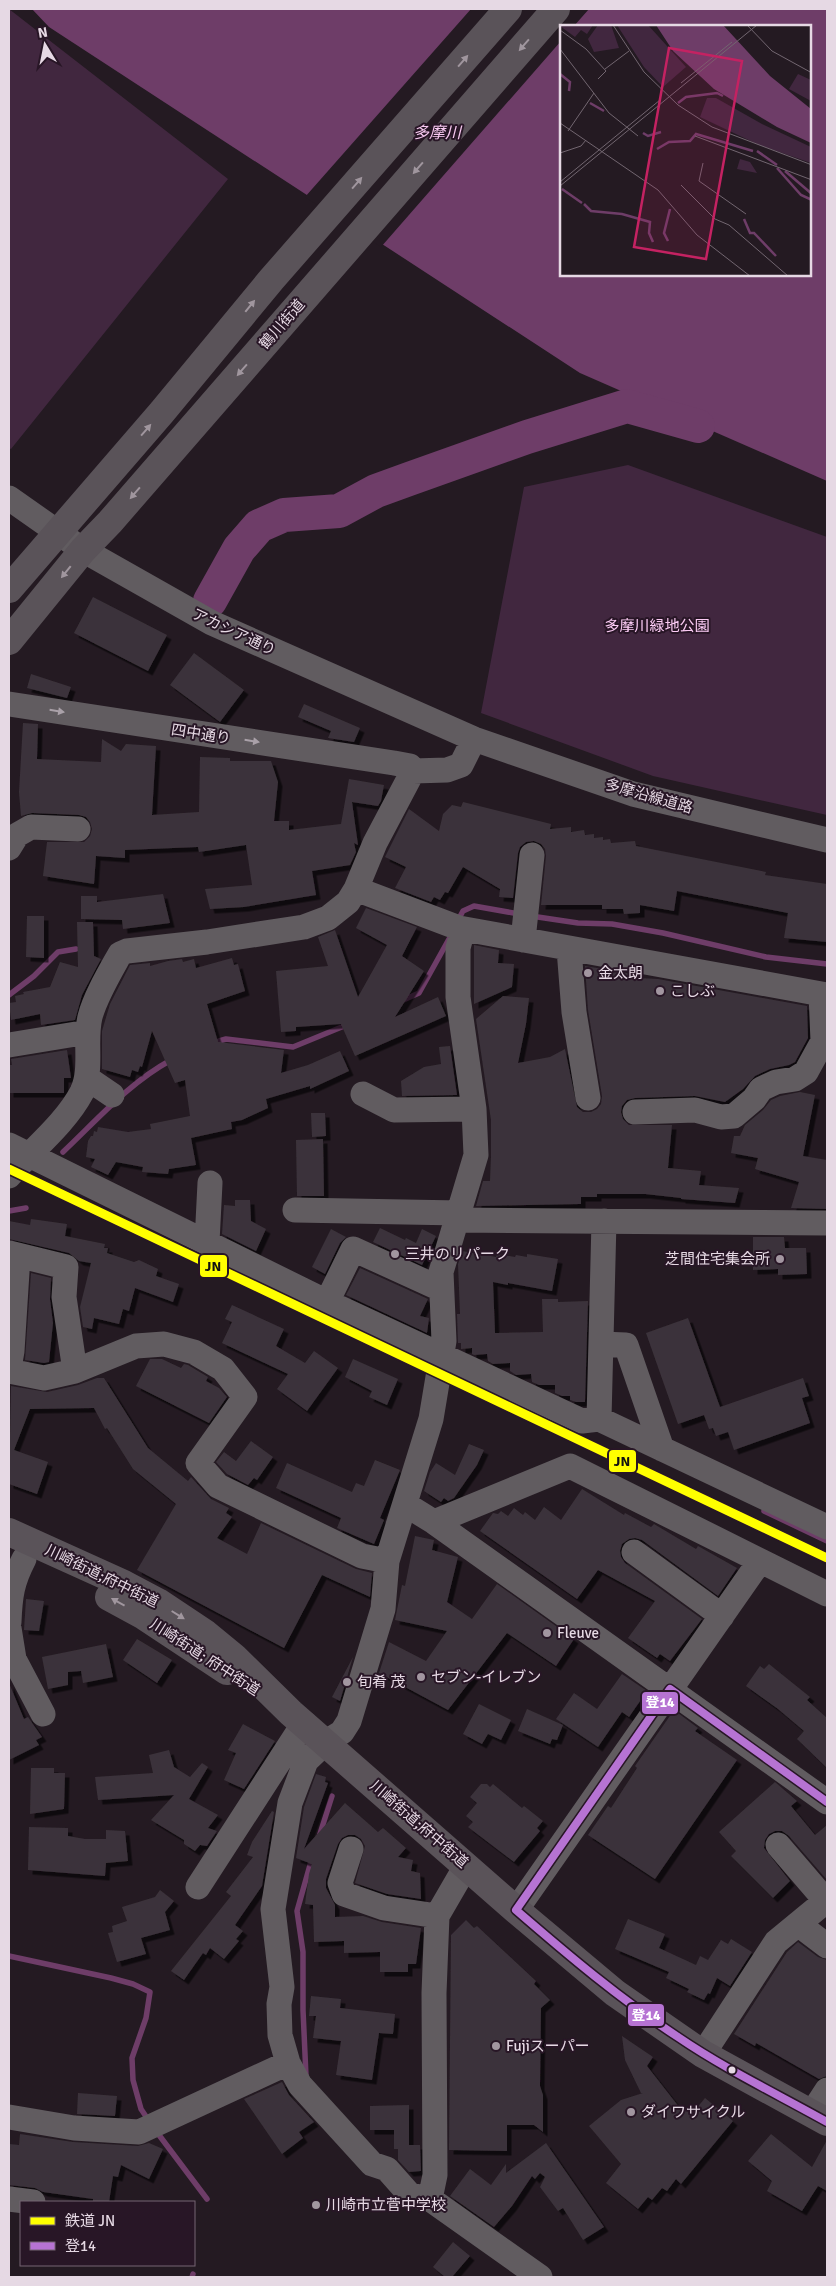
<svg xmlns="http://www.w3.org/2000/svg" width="836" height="2286" viewBox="0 0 836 2286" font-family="Signika,'Noto Sans JP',sans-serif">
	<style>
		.green { fill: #41273f }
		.water { fill: #6e3d68; fill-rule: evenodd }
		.pier { fill: #241a22 }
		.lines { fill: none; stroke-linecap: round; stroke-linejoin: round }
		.stream { stroke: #6e3d68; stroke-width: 5.5 }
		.river { stroke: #6e3d68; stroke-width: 34 }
		.building { fill: #3b323a; filter: url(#shadow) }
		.minor { stroke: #615c60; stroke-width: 25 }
		.major { stroke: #5a5359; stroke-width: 28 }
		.bus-1-casing { stroke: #281626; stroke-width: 11 }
		.bus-1 { stroke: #b673d3; stroke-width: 8 }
		.rail-1-casing { stroke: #281626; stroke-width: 12 }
		.rail-1 { stroke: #ff0; stroke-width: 9 }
		.oneway { fill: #a0969e }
		.oneway2 { fill: #aaa1a9 }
		.poi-dot { fill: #a296a0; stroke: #281626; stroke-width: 2 }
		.bus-dot { fill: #e6d9e4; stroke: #281626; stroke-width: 2 }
		.labels { text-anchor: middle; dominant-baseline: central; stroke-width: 4; stroke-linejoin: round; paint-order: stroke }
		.street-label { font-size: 15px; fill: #e6d9e4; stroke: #281626 }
		.park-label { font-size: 15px; fill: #fcccf5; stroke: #281626 }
		.poi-label { font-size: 15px; fill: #e6d9e4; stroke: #281626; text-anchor: start }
		.water-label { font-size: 16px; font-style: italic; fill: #f9caf2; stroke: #281626 }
		.inset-river { fill: none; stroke: #6e3d68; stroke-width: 2.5 }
		.inset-road { fill: none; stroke: #726670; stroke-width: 1 }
		.view { fill: #c42262; fill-opacity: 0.15; stroke: #c42262; stroke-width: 2.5 }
		.inset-edge { fill: none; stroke: #e6d9e4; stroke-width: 2.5 }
		.line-badge { stroke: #281626; stroke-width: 2 }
		.badge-label { font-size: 14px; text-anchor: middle; font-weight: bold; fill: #fff }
		.pale-badge-label { font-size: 14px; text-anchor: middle; font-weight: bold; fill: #111 }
	</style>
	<defs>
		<filter id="shadow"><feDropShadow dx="4.5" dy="4.5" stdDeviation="0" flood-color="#0009"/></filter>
	</defs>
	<rect width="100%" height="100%" fill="#241a22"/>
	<path class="green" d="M9,9L228,179L11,449L9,448Z
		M628,465L827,537V815L653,776L481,713L524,487Z"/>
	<path class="water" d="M32,9H827V481L580,373L49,27ZM561,26H810V275H561Z"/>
	<path class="pier" d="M471,9H589L574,26H561V41L381,247L305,197Z"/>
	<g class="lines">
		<path class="stream" d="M531,916L578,923L612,924L663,933L766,957L827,964
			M457,922L463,911L474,906L519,914
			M9,995L34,976L58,952L76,949
			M401,1001L419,993L449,939
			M212,1043L226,1039L293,1047L349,1024
			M63,1152C98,1119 129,1083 171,1060
			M9,1211L26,1208
			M764,1511L827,1541
			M319,1837L332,1796
			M9,1956L111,1978L133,1984L150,1992L146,2018L132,2058L133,2080L141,2109L149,2121
			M306,2076L303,2010V1952L297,1911L312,1858
			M156,2131L207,2199
			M192,2277L193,2274"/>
		<path class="river" d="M210,601L239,549L259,526L284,515L339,511L376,491L409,479L527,437L627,406L698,426"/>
	</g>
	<path class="building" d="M93,597L167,635L148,671L74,633Z
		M194,653L244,690L220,722L170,685Z
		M31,674L71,687L67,698L27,688Z
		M304,704L360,728L354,742L328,738L331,731L298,717Z
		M23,723L38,724L37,759L101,762L102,739L121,751L126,744L156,746L152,815L199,812L200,757L230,758V761H271L278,782L274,821H289V830L341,824L349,779L384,785L381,801L378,806L352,802L358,845L354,843L356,852L350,865L312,871L316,895L244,907L210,909L205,889L252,885L246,845L199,852L198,847L125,850V858L96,856L94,884L43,876L47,842H84L90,836L92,829L90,822L86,817L79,815L32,813L21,816L19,792Z
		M463,802L551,824L550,829L571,827V832L584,830L585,835L594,834V838L603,837V840L610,839L611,843L635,841L636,846L766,872L765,875L827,884V942L784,938L788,913L677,891L674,911L640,905V913L624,914L623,909H602V905H541L546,856L545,849L541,844L534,841L526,842L520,847L518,853L513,898L499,897L500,889L463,867L448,893L445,892L440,900L434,897L431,902L395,888L406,867L385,857L409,809L439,831L443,814L452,805L461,807Z
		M163,894L170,923L123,929L122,920L81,919V896H97V902Z
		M366,908L417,927L402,956L424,971L395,1017L438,997L446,1016L355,1056L341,1024L296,1027V1031L281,1032L276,971L328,966L318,937L335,930L358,997L387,945L356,928Z
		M27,916H44V958L26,957Z
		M77,922H93L94,956L101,959L82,995L75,1020L41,1025L40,1014L11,1020L9,1003L16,1002L15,996L24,994L23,992L50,987L60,962L78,967Z
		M474,945L499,950L498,963L514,964L512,987L474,1004Z
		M232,958L234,965L238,964L245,991L207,1004L218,1042L284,1050L281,1073L308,1065L340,1051L349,1071L310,1089V1086L266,1099L268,1108L242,1120L231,1122L232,1129L191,1138L196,1165L169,1169L168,1174L142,1172L143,1167L116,1162L108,1175L91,1167L95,1159L86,1157L88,1141L91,1136H93L94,1131L97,1132L98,1127L128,1132L151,1129L150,1124L190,1116L185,1080L175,1083L152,1031L142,1067L140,1066L138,1072L132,1070L130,1077L102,1069V1031L110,1004L130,965L150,963V966L168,961L182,959L183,962L194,959L196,968Z
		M585,966L603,969V973L621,972L638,975V978L658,979L807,1006L808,1038L795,1062L789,1065L770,1069L755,1076L743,1089L725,1102L695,1096L635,1098L627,1100L622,1106L621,1112L623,1119L629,1125H672L668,1168L701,1171L699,1185L739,1188L735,1203L681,1199V1198L645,1194H597V1197H581V1204L476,1206L483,1181H490L491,1156V1120L476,1019L503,996L529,998L526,1024L518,1063L550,1057L565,1049L577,1107L583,1112H591L597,1109L601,1104L602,1096L588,1010Z
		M450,1046L457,1095L402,1096L401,1081L424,1067L441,1064L439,1047Z
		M67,1050L71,1078H64V1093H9V1065H12L11,1059Z
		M800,1092L815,1095L803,1156L827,1160V1209L791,1208L799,1182L755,1169L758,1158L731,1153L734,1136H740L745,1125L763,1110L771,1100L780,1096Z
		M311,1113H325L326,1136L312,1137Z
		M323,1139L324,1196H297L296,1140Z
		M235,1200H250L251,1221L266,1229L256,1251L222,1234L224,1205L235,1206Z
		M31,1219L67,1224L65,1236L105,1244L104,1248H108L107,1253L134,1262L139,1260L158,1269L156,1276L179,1284L173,1302L135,1288L129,1311L123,1309L119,1324L94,1318L92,1329L83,1327L80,1307L91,1263L79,1261L69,1253L9,1239V1221L30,1225Z
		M380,1228L405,1240L406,1238L416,1243L422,1229L436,1236L422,1265L373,1242Z
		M331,1229L346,1237L340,1243L325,1274L312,1267Z
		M753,1237H784L785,1248H806L807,1274L778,1275V1269L753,1270Z
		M462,1251L496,1257L497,1254L515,1257L516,1255L527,1257V1254L558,1259L552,1291L508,1283V1285L493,1282L495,1333L543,1332L542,1299H558V1302L588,1301L585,1402H576L570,1400V1396H562L555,1393V1385H539L532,1382L531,1374L516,1375L510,1371V1363L493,1364L488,1361L487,1354L474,1355L472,1354V1348L461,1349V1343H458L457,1314H460L458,1264Z
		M360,1268L428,1299L420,1316L429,1318L427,1333L346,1295Z
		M31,1273L51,1278L50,1299L53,1323L49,1362L44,1363L25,1360Z
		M232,1305L284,1329L276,1346L305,1363L314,1351L338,1368L307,1411L277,1389L288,1374L222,1343L232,1322L225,1319Z
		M688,1318L720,1407L803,1378L809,1396L802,1398L810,1423L734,1450L728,1432L716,1436L713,1428L709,1429L704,1415L678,1424L646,1333Z
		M150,1359H162L181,1368L184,1364L188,1365L208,1377L206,1381L219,1388L227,1397L209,1423L136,1386Z
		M353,1359L398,1379L387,1405L369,1397L372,1391L345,1377Z
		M97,1378H104L148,1448L188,1481L191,1477L211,1499L229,1508L226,1513L232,1517L217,1538L247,1554L261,1523L356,1569L372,1573L370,1597L322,1575L284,1648L137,1570L176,1504L133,1469L107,1428L105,1429L94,1408L30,1409L14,1450L48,1462L37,1494L9,1484L11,1386L47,1392L78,1385Z
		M251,1441L273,1457L257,1480L254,1478L248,1485L227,1474L216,1462L224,1452L236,1461Z
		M469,1444L484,1450L477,1465L454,1498L448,1501L444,1498L441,1502L424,1491L430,1472L436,1463L455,1475Z
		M375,1460L400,1470L380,1518L384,1520L374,1544L337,1528L341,1518L276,1488L287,1463L352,1492L356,1483L364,1486Z
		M582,1489L624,1515L625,1513L651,1527L654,1524L696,1549L698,1546L737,1568L718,1596L642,1540L635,1538L629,1539L622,1544L620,1551L621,1557L625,1563L702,1619L670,1661L660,1654L657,1658L628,1638L655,1601L598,1570L577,1599L480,1531L493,1513L498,1514L501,1511L508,1516L514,1508L523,1515L525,1512L535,1520L544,1507L561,1520Z
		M415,1536L434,1540L432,1550L458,1557L447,1602L472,1619L497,1584L574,1639L556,1666L507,1633L448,1710L379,1673L389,1642L426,1661L447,1631L395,1620L402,1585L405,1586Z
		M26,1599L44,1601L39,1631L24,1630Z
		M137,1639L172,1660L157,1683L123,1660Z
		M106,1644L113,1677L83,1683L81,1671L68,1672V1685L48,1689L42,1657Z
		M353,1657L340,1701L332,1697Z
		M769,1664L810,1697L807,1700L827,1718V1768L797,1739L804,1731L778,1709L746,1686L760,1666L764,1669Z
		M622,1674L647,1691L629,1717L622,1712L598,1747L556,1719L574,1693L597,1709Z
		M9,1683L24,1719L28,1717L42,1737L36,1740L39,1745L9,1760Z
		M479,1704L511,1720L501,1740L488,1734L482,1744L463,1734Z
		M527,1709L563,1725L557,1740L552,1739L550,1744L518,1731Z
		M674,1710L698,1728L695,1731L737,1760L655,1879L588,1835L608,1806L611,1808L637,1768L635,1766Z
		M243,1724L275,1741L244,1789L224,1780L236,1753L228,1750Z
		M169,1750L174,1767L190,1777L202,1763L208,1767L189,1799L218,1815L208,1828L217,1831L207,1846L200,1845L195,1851L184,1844V1840L151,1820L174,1795L98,1800L95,1777L153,1773L149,1755Z
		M31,1768H54V1773H65L64,1809L30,1814Z
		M316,1774L326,1777L325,1782L328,1783L304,1849L345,1803L378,1832L383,1828L406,1848L398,1857L413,1860L411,1871L420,1873L421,1899L387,1894L355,1883L365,1846L361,1839L355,1835H348L342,1838L338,1844L326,1879V1888L335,1905V1917L363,1916L382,1922L421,1928L416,1964H408V1972H380V1952L344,1953V1941L314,1942L313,1905L305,1904L309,1874L312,1864L296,1858L304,1807Z
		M775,1782L797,1801L791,1806L815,1835L827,1825V1880L789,1836L782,1831H775L769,1834L765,1840L764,1848L790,1881L773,1898L731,1856L736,1851L719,1832Z
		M481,1784H487L490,1787L493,1784L522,1808L524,1806L543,1821L537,1828L540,1831L514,1862L468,1827L473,1822L466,1816L477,1803L470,1797Z
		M272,1811L274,1812L262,1886L235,1925L243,1931L236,1939L239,1941L224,1959L210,1948L206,1955L203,1953L184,1980L171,1971L231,1896L226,1892L253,1857L247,1855L252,1842Z
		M29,1827L68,1828V1836L85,1839H106V1830L125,1831L128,1861L106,1863L105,1876L28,1870Z
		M160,1890L174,1901L165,1912L170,1930L141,1938L146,1954L117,1962L108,1933L113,1932L112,1926L127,1921L122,1907L155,1897Z
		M628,1919L665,1934L659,1948L696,1965L700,1956L708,1960L721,1940L728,1944L731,1939L752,1952L730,1986L717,1978L710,1994L708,1993L704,2000L687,1992L689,1989L666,1978L669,1972L615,1949Z
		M466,1920L474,1928L477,1926L536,1981L534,1984L550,2000L541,2008L540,2086L543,2095V2132L534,2125H507V2151L449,2150L451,1935Z
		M798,1942L818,1957L827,1960V2076L819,2079L756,2043L755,2046L734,2034L787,1952Z
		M311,1996L341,1999L340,2008L395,2014L393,2034L379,2033L372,2080L336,2075L341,2041L313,2038L316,2016H309Z
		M622,2036L653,2057L647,2066L683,2112L686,2108L692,2114L705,2098L733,2121L681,2184L676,2179L667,2191L662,2188L652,2200L648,2197L638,2209L606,2183L621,2164L589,2126L621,2100L643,2093H641L625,2060Z
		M282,2082L289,2095L314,2122L299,2132L303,2138L282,2154L244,2099Z
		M78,2093L117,2096L115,2116L77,2114Z
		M409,2105V2145H420L421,2171L409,2172L398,2160V2149H394V2130H370V2106Z
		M20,2134L73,2142L138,2146L149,2143L163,2149L149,2179L121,2165L118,2177L113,2176L109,2202H93V2199L43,2192L35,2188L9,2185V2144L19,2145Z
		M771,2134L812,2167L827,2140V2191L818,2186L802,2211L767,2191L772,2181L748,2161Z
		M546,2143L604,2227L583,2240L563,2208L558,2211L540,2187L545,2177L540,2173L535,2179L532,2176L512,2206L494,2227L450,2196L470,2169L491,2185L506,2164V2173Z
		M453,2242L470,2256L452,2277H445L433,2267Z"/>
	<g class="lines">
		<path class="minor" d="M9,498L83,550L212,623L474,739L633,794L827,840
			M9,704L394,763L410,766L413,771
			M413,771L447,770L461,765L474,739
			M9,848L17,835L31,827L78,829
			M356,889L459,928L827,995
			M463,929L458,948V997L474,1109L476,1155L441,1272L444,1341L431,1419L387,1561L383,1609L349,1721L342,1732L326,1742L306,1761L290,1803L273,1909L282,1987L279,2004L280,2035L288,2063L300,2085L372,2164L387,2169L410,2195L430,2199L540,2277
			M523,940L532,855
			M569,949L574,1012L588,1098
			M9,1045L88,1032
			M87,1078L112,1095
			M363,1094L394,1110L474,1109
			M635,1112L695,1110L721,1117L734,1116L754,1099L761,1089L776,1082L795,1079L806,1072L823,1041L821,994
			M9,1145L327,1302L582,1421L599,1419
			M9,1176C33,1149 65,1124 82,1092C93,1069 84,1041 90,1017C95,997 110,972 120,954L127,951L207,942L304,927L328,918L348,902L356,889L375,843L413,771
			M295,1210L460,1213
			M457,1220L827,1223
			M604,1221L599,1419L827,1527
			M207,1242L210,1183
			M9,1253L66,1267L64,1297L75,1371
			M327,1302L353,1249L441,1289
			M601,1344L626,1345L662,1449
			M9,1368L12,1351L18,1256
			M9,1371L44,1378L75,1371L136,1346L164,1344L194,1352L223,1369L245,1397L198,1463L218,1486L362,1556L387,1561
			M405,1504L434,1522L827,1802
			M434,1522L570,1466L827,1594
			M634,1552L722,1616
			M9,1622C10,1596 12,1582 24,1559
			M9,1628L14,1659L43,1714
			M778,1845L826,1901
			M351,1849L340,1883L344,1894L384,1908L437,1916
			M198,1887L304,1723
			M516,1910L760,1561
			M798,1924L827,1946
			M703,2054L776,1942L827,1900
			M812,2113L827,2090
			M9,2117L74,2128L139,2132L288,2063
			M9,2199L33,2202
			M430,2199L435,2175L434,1993L437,1916L466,1866"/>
		<path class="major" d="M9,589L162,412L271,280L508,9
			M9,641L83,550L110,522L556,9
			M9,1532L124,1584L158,1602L206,1634L234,1657L291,1713L516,1910L615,1993L703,2054L827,2122
			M109,1597L144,1616L227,1671"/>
		<defs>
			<path id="bus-1" d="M827,1802L670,1689L516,1910C568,1955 620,1999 678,2037C725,2069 777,2094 827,2122"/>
		</defs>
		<use href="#bus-1" class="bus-1-casing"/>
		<use href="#bus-1" class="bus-1"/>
		<defs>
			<path id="rail-1" d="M9,1169L827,1558"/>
		</defs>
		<use href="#rail-1" class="rail-1-casing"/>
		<use href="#rail-1" class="rail-1"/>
	</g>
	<defs><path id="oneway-solid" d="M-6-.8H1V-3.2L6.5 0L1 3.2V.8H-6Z" transform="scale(1.25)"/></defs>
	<g class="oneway">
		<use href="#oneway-solid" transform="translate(524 45) rotate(131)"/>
		<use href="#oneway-solid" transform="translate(463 61) rotate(-49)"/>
		<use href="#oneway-solid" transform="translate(418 168) rotate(131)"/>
		<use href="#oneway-solid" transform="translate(357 183) rotate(-49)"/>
		<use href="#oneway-solid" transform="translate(250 306) rotate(-51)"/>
		<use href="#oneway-solid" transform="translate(242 370) rotate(131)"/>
		<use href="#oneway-solid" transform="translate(146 430) rotate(-49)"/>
		<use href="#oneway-solid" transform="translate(135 493) rotate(131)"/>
		<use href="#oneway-solid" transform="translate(66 572) rotate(129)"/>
		<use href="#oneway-solid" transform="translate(118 1602) rotate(-151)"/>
		<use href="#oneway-solid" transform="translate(178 1615) rotate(32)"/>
	</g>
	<g class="oneway2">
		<use href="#oneway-solid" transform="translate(57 711) rotate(9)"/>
		<use href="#oneway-solid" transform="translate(252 741) rotate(9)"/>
	</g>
	<g class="poi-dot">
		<circle cx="588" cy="973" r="5"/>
		<circle cx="660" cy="991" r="5"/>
		<circle cx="395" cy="1254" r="5"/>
		<circle cx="780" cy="1259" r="5"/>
		<circle cx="547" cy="1633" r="5"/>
		<circle cx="421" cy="1677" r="5"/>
		<circle cx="347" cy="1682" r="5"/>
		<circle cx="496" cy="2046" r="5"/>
		<circle cx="631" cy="2112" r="5"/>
		<circle cx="316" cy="2205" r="5"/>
	</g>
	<circle class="bus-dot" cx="732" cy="2070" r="4.5"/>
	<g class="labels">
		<g class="street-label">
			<text transform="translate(282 324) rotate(-49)">鶴川街道</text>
			<text transform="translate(234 632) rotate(25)">アカシア通り</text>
			<text transform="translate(201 734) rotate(9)">四中通り</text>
			<text transform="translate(649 796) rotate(16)">多摩沿線道路</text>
			<text transform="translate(102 1576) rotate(26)">川崎街道;府中街道</text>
			<text transform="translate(205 1657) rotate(33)">川崎街道; 府中街道</text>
			<text transform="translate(419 1824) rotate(41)">川崎街道;府中街道</text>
		</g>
		<g class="park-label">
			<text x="657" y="626">多摩川緑地公園</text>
		</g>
		<g class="poi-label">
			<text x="598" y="973">金太朗</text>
			<text x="670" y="991">こしぶ</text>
			<text x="405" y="1254">三井のリパーク</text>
			<text x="770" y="1259" text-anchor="end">芝間住宅集会所</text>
			<text x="557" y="1633">Fleuve</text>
			<text x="431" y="1677">セブン-イレブン</text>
			<text x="357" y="1682">旬肴 茂</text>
			<text x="506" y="2046">Fujiスーパー</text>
			<text x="641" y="2112">ダイワサイクル</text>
			<text x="326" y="2205">川崎市立菅中学校</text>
		</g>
		<g class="water-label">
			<text x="437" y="133">多摩川</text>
		</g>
	</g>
	<g transform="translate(560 25)">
		<rect width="251" height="251" fill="#241a22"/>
		<path d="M33,0L27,9L21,5L15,12L0,1ZM38,0H51L59,23L34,27L28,14ZM57,0H88L126,42L103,62L84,42ZM238,49L251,55V76L229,64ZM147,73H156L202,99L251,122V138L199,120L140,92ZM180,134L190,137L197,148L177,144Z" fill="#41273f"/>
		<path d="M96,0H163L210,51L251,84V118L217,102L154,64L113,26Z" fill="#6e3d68"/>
		<path class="inset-river" d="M0,49L10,57L9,66M30,78L44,86M118,78L126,72L157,68L163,71M83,108L88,111L101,107M97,124L109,117L130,116L136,109L193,126M197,126L217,140M217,143L241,170L252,175M225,146L252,169M2,164L22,178M24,179L31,186L62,189L90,197L89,208L93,217M184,194L190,208H194L216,231M108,216L104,208L110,184"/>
		<path class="inset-road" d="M53,0L84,47L118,80L152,102L252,140M187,0L212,26L252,48M0,5L26,24L46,46L38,54M0,24L49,88L78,111M45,44L69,26M121,58L172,17M0,98L98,165L137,210L190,251M8,106L34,68M135,111L252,155M0,128L21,121L26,115M143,138L139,156L186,189M0,157L100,75M121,160L155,194L169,200L228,251M0,161L197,0"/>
		<path class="view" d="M109,23L182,36L146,234L74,222Z"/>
		<rect width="251" height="251" class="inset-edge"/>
	</g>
	<g class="line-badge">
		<rect x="199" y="1254" width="29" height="24" rx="5" fill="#ff0"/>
		<rect x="608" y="1449" width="29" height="24" rx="5" fill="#ff0"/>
		<rect x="641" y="1691" width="38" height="24" rx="5" fill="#b673d3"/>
		<rect x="627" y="2003" width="38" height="24" rx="5" fill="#b673d3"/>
	</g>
	<g class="badge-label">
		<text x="660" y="1707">登14</text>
		<text x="646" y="2020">登14</text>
	</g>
	<g class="pale-badge-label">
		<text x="213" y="1271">JN</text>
		<text x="622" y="1466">JN</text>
	</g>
	<rect width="836" height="2286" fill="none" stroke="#e6d9e4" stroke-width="20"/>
	<rect x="20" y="2201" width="175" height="65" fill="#281626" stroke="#746472"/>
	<rect x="30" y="2217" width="25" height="8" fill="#ffff00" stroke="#746472"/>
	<text x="65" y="2226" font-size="15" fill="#e6d9e4">鉄道 JN</text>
	<rect x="30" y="2242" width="25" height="8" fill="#b673d3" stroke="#746472"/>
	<text x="65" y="2251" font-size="15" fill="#e6d9e4">登14</text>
	<g transform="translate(45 45) rotate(350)" stroke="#281626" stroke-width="4" paint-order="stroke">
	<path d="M0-4L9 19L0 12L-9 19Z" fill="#e6d9e4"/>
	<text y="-8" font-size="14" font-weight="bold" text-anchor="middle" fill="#e6d9e4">N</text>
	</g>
</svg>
